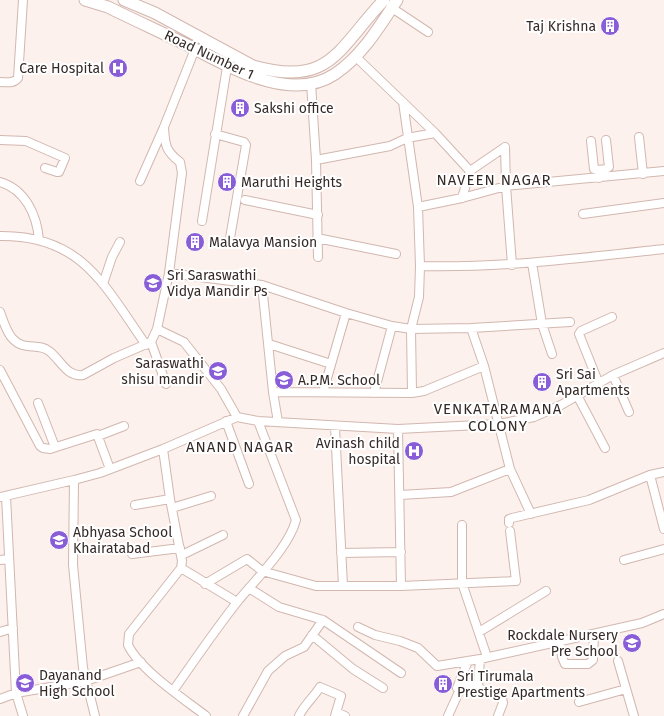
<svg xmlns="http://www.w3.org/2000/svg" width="664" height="716" viewBox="0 0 664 716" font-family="'Fira Sans',sans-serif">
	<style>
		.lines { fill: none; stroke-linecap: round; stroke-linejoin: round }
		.minor-casing { stroke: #d2b7af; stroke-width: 10 }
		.major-casing { stroke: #d2b7af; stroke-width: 13 }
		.minor { stroke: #fff; stroke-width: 8 }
		.major { stroke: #fff; stroke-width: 11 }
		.labels { text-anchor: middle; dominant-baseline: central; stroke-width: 4; stroke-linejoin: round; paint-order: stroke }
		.poi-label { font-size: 14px; fill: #352a27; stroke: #fff; text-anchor: start }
		.street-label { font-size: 14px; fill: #352a27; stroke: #fff }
		.neighbourhood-label { font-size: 15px; letter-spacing: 1px; fill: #352a27; stroke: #fff }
	</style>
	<rect width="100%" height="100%" fill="#fcf1ed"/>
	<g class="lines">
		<defs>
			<path id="minor" d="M392,8L428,32
				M356,57L435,133L470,171L505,147
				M0,82C7,82 13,84 18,78L23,0
				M311,83L316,160L318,257
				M403,102L418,207L420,266L419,297L411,329L412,393
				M215,134L244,142L246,145L230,238
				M639,137L643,174
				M0,140L26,141L65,158L59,172H57L45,168
				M591,141L594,169L599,170V178
				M505,147L506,186L512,265
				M316,160L390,146L407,138L435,133
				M599,170L606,169L609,167L606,140
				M140,181L164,127L195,49
				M0,182C25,189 37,215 39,240
				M462,198L470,171
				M245,200L318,215
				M418,207L462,198L506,186L664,171
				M583,214L664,203
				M202,221L227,67
				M0,236C82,235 104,285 146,345
				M317,238L396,254
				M532,263L542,324L552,354
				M420,266C502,268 583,258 664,249
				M169,273L262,285L346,313L392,326L411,329L471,328L570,322
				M103,284L112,257L120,242
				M262,285L273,392L278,422
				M0,312C3,320 6,331 12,338C24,352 38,342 49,351C61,360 66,377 83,375L114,358L151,342L157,329L184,342L221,389L237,417
				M471,328L484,366L510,469L531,514
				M157,329L169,273L182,173L180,162C165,151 165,144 164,127
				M151,342L166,384
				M269,344L331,364
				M0,370L40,446L43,448L50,449L97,434L110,469
				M613,375L629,412
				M599,384L579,334L581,331L612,317
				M273,392L412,393L424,391L484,366
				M323,392L346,313
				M374,393L392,326
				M578,397L605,448
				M38,403L55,447
				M226,421L249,484
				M335,427L343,586
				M398,429L401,586
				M98,436L124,426
				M163,449L170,499L182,561L181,568L129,634L128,645C140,670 184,699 206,716
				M650,475L664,529
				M400,495L451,492L510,469
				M6,496L16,693L23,716
				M1,497L74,480
				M135,505L170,499
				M172,508L211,496
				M509,523V519L512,518L589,500L650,475L664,472
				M462,525V583L487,657
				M341,553L401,552
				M132,554L180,548
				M182,555L223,535
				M0,560L8,559
				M624,560L664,549
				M181,568L237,602
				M205,584L247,559L262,571L316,586H401L516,581L510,531
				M249,588L279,607L323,620L401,673
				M358,627L375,635L400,641L418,648L437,666L480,659L642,623L664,614
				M0,632L13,628
				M479,632L546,591
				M312,635L353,669L383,688
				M560,641L562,657L565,664H588L593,660L594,634
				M618,661L634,716
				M478,686L480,659
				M457,688L468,661
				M173,691C194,661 215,630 238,601C256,579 289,547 296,520L258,421
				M0,699L16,693L86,681L141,662
				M579,702L626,689
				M336,712L345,716
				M95,716L83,668L73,565L74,480L100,473L163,449L237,417L258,421L398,429L499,424L534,417L561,405L613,375L664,353
				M243,716L268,671L285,656L304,647L323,620
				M299,716C304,705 314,697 320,687L341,696L335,716
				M448,716L463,683L465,682L502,698L503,703L498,716"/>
			<path id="major" d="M85,0L108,7C134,20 161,32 187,45C228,66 290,104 335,74C362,56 379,27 397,0
				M124,0L155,13L253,66C331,88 338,48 384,0"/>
		</defs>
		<use href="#minor" class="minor-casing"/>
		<use href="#major" class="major-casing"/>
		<use href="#minor" class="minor"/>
		<use href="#major" class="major"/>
	</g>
	<defs>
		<symbol id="building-disc" viewBox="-11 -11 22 22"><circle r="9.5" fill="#885dd7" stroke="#fff"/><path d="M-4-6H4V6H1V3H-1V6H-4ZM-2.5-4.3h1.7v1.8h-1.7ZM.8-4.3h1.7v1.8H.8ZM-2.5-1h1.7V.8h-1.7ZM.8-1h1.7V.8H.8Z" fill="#fff"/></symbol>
		<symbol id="hospital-disc" viewBox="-11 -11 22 22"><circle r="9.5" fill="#885dd7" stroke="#fff"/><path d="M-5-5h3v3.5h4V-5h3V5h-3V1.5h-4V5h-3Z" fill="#fff"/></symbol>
		<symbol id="university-disc" viewBox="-11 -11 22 22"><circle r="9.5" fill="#885dd7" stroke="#fff"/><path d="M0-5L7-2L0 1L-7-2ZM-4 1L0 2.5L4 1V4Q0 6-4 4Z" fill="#fff"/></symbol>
	</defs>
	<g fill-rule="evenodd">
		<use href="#building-disc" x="599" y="15" width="22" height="22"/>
		<use href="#hospital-disc" x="107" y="57" width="22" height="22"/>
		<use href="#building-disc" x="229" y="97" width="22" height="22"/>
		<use href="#building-disc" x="216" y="171" width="22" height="22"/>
		<use href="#building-disc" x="184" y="231" width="22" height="22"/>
		<use href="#university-disc" x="142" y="272" width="22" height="22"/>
		<use href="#university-disc" x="207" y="360" width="22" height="22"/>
		<use href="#university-disc" x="273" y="369" width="22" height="22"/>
		<use href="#building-disc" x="531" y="371" width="22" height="22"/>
		<use href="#hospital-disc" x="403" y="440" width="22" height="22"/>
		<use href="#university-disc" x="48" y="529" width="22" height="22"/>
		<use href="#university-disc" x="621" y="632" width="22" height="22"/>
		<use href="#university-disc" x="14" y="672" width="22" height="22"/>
		<use href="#building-disc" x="432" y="673" width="22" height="22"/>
	</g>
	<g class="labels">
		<g class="poi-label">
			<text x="596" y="26" text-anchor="end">Taj Krishna</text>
			<text x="104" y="68" text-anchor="end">Care Hospital</text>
			<text x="254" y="108">Sakshi office</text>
			<text x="241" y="182">Maruthi Heights</text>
			<text x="209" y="242">Malavya Mansion</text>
			<text x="167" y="275">Sri Saraswathi<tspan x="167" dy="16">Vidya Mandir Ps</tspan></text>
			<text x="204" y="363" text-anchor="end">Saraswathi<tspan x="204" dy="16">shisu mandir</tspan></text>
			<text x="556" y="374">Sri Sai<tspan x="556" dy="16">Apartments</tspan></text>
			<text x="298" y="380">A.P.M. School</text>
			<text x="400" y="443" text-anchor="end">Avinash child<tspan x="400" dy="16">hospital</tspan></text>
			<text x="73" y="532">Abhyasa School<tspan x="73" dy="16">Khairatabad</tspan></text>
			<text x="618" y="635" text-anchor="end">Rockdale Nursery<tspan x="618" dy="16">Pre School</tspan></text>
			<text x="39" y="675">Dayanand<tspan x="39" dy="16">High School</tspan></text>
			<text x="457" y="676">Sri Tirumala<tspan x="457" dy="16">Prestige Apartments</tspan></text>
		</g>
		<g class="street-label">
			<text transform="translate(209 55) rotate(25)">Road Number 1</text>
		</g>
		<g class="neighbourhood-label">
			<text x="494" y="180">NAVEEN NAGAR</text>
			<text x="498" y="409">VENKATARAMANA<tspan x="498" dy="17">COLONY</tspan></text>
			<text x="240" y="447">ANAND NAGAR</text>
		</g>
	</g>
</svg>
